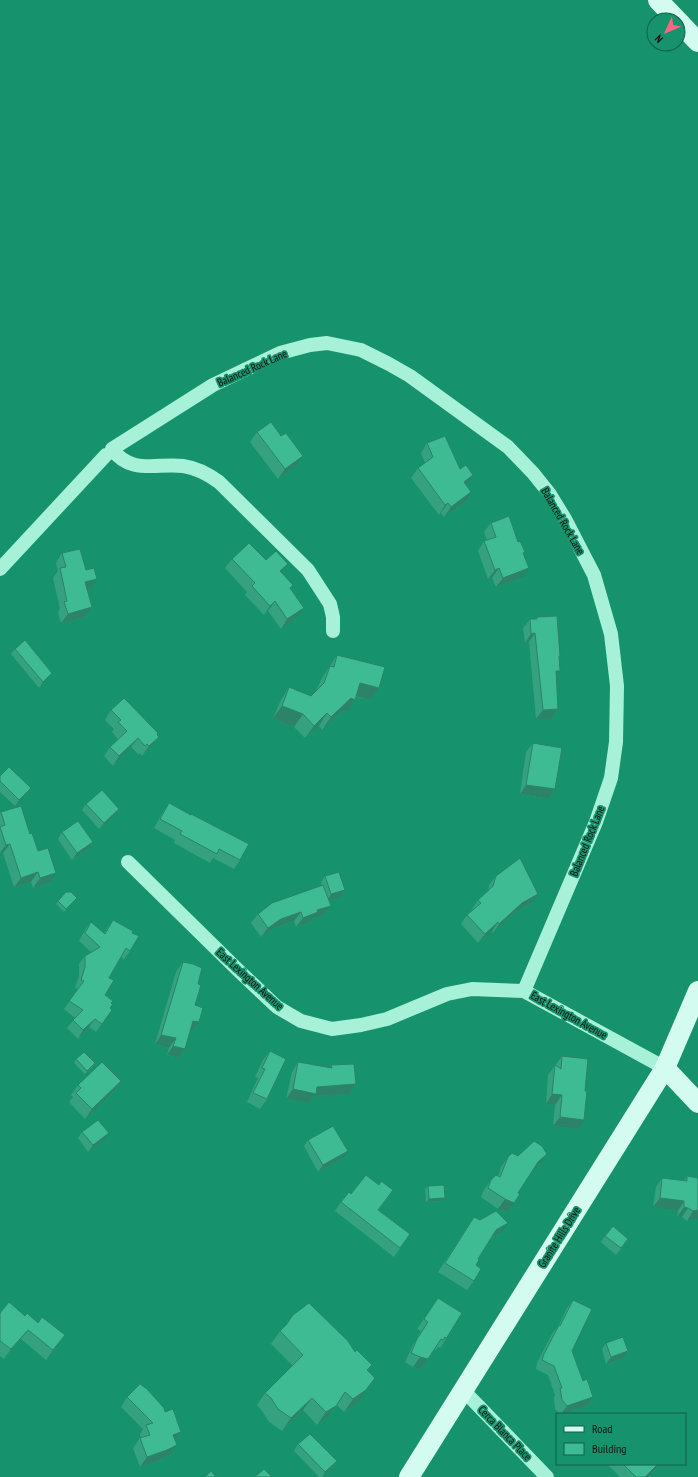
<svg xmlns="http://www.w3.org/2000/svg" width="698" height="1477" viewBox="0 0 698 1477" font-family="'PT Sans Narrow',sans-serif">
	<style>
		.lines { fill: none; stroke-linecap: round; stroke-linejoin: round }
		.street { stroke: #a6f1d8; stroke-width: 14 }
		.secondary { stroke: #d4fbef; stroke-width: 20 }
		.wall { fill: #36a17e }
		.shaded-wall { fill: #2c8367 }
		.building { fill: #3fbb93; stroke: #2c8367 }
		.labels { text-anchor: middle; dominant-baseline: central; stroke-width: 3.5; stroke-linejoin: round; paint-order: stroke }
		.street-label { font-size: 11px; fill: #111; stroke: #16936c }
	</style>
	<rect width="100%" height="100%" fill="#16936c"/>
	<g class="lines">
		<path class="street" d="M0,569L106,455
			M333,631V617L330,604L308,570L219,482C208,474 197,468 183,466C156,463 131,475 112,449L213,385L280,353L310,345L327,343L361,350L389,364L410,376L508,447L533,473L549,493L565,519L594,575L611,634L617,686L616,742L611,778L596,822L524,991
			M128,862L240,972L277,1007L301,1021L332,1029L361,1025L387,1019L447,994L472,989L524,991L665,1068
			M463,1390L547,1477"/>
		<path class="secondary" d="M658,0L677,20
			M678,21L698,42
			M665,1068L698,1103
			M409,1477L665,1068L698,991"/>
	</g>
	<path class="wall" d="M257,432L296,466L278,479L250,442Z
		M427,443L467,484L466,485L465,502L444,517L441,513L439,515L411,478L418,468L425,463L421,453Z
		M491,523L518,542L524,553L522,578L496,587L492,578L488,579L478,551L484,541L487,540L484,532Z
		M62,553L91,589L87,590L92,607L85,617L61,623L58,612L60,609L53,578L58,571L56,563Z
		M232,559L266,560L282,573L291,589L297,617L281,629L268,611L264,615L245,595L247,592L225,568Z
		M537,617L559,658L560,671L556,677L558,709L551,719H536L529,642L525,643L523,628L530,619H536Z
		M15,649L48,678L39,688L11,654Z
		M337,655L370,700L356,697L347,712L342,711L322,730L319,726L305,738L294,727L273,718L281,700L289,687L311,696L317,689L322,678Z
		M111,710L157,735L159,737L152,746L142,756L140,753L139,755L131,747L113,766L104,756L110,747L118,739L112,732L114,729L105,720Z
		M533,743L555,789L549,799L520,794L526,752Z
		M0,776L26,794L15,806L0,792Z
		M169,803L240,860L234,869L213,858L210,863L174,843L175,840L154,828L163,812Z
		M86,804L119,809L115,816L99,829L82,810Z
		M1,812L30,834L50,883L33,888L31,882L14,887L3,853L0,854V813Z
		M62,832L93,842L89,849L72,860L58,839Z
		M325,876L340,897L329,900L331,906L324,915L313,919L311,922L296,927L294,921L274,928L261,937L251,923L258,914L322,886L321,882Z
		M496,876L532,903L515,912L493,933L492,931L478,943L461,924L467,915L473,910L472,909L478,900L488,891L489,885Z
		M77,898L64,912L56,904L58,901Z
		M113,920L132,933L130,951L124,959L121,957L109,978L105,995L111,1003L110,1008L106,1018L96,1032L89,1027L78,1039L67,1028L75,1018L64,1009L78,989L75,988L79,976V964L85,956L91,952L79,941L85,930L91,922L104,933Z
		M183,962L198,984L195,1005L199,1022L192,1032L190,1031L185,1049L178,1058L167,1055L169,1048L155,1044L176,972Z
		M270,1051L267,1099L260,1109L247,1102L258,1078L255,1077L263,1060Z
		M562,1056L578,1129L553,1126L555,1105L546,1104L548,1075Z
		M76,1059L95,1063L93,1066L85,1074L74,1063Z
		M298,1062L329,1068L331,1065L356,1084L349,1094L314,1096L309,1103L286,1099L292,1072Z
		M121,1081L114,1091L85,1119L69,1102L73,1097L71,1095L78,1085Z
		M82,1132L104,1140L88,1152L78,1138Z
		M308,1140L343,1158L318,1172L304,1146Z
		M518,1156L540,1164L533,1170L518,1193L507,1212L498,1209L481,1197L484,1190L491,1180L498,1176L501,1167L508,1157Z
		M687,1176L697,1220L692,1219L687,1221L682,1217H677L678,1211L653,1207L656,1187L662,1178L684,1181Z
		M379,1185L393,1190L379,1210L410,1234L394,1257L335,1211L341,1202L351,1194Z
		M428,1186L442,1201L426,1202L425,1189Z
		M474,1217L501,1233L490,1239L478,1259L474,1281L467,1290L438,1272Z
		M605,1236L624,1245L616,1255L601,1242Z
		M438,1298L446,1339L440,1348L438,1347L436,1350L434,1349L421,1369L413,1367L405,1362L411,1349L421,1331L417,1329Z
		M573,1300L572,1351L583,1381L593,1397L587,1406L563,1414H560L555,1409L554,1397L555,1395L548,1375L536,1369L537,1363L552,1334L559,1325L567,1308Z
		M0,1313L25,1316L38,1323L58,1345L46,1360L21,1339L4,1359L0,1356Z
		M280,1331L355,1352L372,1365L368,1370L358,1403L344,1412L337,1405L327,1418L317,1425L303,1410L282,1431L269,1422L262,1411L257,1405L265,1393L293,1366L271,1344Z
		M606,1343L628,1351L624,1358L606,1364L602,1349Z
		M127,1397L165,1412L181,1432L175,1440L170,1455L160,1460L140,1467L133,1448L140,1438H141L140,1434L143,1429L121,1407Z
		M298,1444L337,1461L332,1468L322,1477H319L294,1451Z
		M607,1464H659L655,1470L648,1477H620Z"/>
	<path class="shaded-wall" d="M303,456L296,466L278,479L285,469Z
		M473,475L467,484L457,491L464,482Z
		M471,492L465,502L444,517L451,507Z
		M448,503L441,513L439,515L445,505Z
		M288,564L281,574L280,571Z
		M499,568L492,578L488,579L495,570Z
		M529,568L522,578L496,587L503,578Z
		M97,579L91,589L79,592L85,582Z
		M275,601L268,611L264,615L270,606Z
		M92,607L85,617L61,623L68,614Z
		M304,608L297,617L281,629L287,619Z
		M535,633L529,642L525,643L531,634Z
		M556,671H560L554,680Z
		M52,673L48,678L39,688L43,682Z
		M360,683L379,688L370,700L351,695Z
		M351,698L355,700L347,712L342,711L322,730L331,717Z
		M282,706L303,714L294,727L273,718Z
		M558,709L551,719H536L543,710Z
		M327,713L319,726L305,738L314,726Z
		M159,737L152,746L142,756L149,746Z
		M138,738L131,747L113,766L119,756Z
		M526,785L555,789L549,799L520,794Z
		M31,788L26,794L15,806L19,800Z
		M119,809L115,816L99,829L104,823Z
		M93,842L89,849L72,860L77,853Z
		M10,844L3,853L0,854V853L6,845Z
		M38,872L31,882L14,887L21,878Z
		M56,873L50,883L33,888L40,878Z
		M345,890L340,897L327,901L331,894Z
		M538,894L532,903L515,912L493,933L499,924L522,903Z
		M331,906L324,915L313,919L311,922L296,927L303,918L317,910Z
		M301,912L294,921L274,928L261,937L268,928L281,919Z
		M498,922L492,931L478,943L485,934Z
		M95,1019L89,1027L78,1039L83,1030Z
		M193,1021L199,1022L192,1032L187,1030Z
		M161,1035L176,1038L169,1048L155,1044Z
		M173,1046L185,1049L178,1058L167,1055Z
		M95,1063L93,1066L85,1074L87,1071Z
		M121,1081L114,1091L85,1119L92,1109Z
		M356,1084L349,1094L314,1096L309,1103L286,1099L293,1089Z
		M552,1094L562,1095L555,1105L546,1104Z
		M560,1117L584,1120L578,1129L553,1126Z
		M109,1133L104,1140L88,1152L93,1145Z
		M348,1151L343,1158L318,1172L323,1165Z
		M547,1154L540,1164L532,1171L538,1162Z
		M445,1198L442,1201L426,1202L429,1199Z
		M660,1198L684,1201L678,1211L653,1207Z
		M505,1199L514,1203L507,1212L498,1209Z
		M684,1207L688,1208L682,1217H677Z
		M698,1210V1218L697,1220L692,1219L687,1221L693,1211Z
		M508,1223L501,1233L489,1239L496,1230Z
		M28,1330L21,1339L4,1359L11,1349Z
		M65,1335L58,1345L46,1360L53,1350Z
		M628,1351L624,1358L606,1364L611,1357Z
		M420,1357L428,1359L421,1369L413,1367Z
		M375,1378L358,1403L344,1412L353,1399Z
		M593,1397L587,1406L563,1414H561L567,1406Z
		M312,1398L303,1410L282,1431L291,1418Z
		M336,1406L327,1418L317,1425L326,1412Z
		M181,1432L174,1442L173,1435Z
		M177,1445L170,1455L160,1460L140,1467L147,1457Z
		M337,1461L332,1468L322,1477L325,1472Z
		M658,1464H659L655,1470L648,1477H645Z"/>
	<path class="building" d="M271,422L281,436L286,433L303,456L285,469L257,432Z
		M445,436L460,469L466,465L473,475L464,482L471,492L451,507L448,503L445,505L418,468L433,457L427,443Z
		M509,516L518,542L520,541L525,552L523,553L529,568L503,578L499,568L495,570L484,541L496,537L491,523Z
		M249,543L266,560L276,551L288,564L280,571L293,585L290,588L304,608L287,619L275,601L270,606L252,586L255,583L232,559Z
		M80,549L86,570L94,568L97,579L85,582L92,607L68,614L64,602L67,601L60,568L66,567L62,553Z
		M557,616L560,656H559L560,671H556L558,709L543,710L535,633L531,634L530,619H537V617Z
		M25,640L52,673L43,682L15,649Z
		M337,655L385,667L379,688L360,683L355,700L351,698L331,717L327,713L314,726L303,714L282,706L289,687L311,696L324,683L330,666L334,667Z
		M124,698L158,733L157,735L159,737L149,746L147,744L145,746L138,738L119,756L110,747L127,731L118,722L121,720L111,710Z
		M533,743L562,748L555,789L526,785Z
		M9,767L31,788L19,800L0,781V776Z
		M102,790L119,809L104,823L86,804Z
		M169,803L191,815V814L249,844L240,860L219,849L217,854L180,834L182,831L160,819Z
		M21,806L30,834L32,833L38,851L48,848L56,873L40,878L38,872L21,878L10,844L6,845L0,827L5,825L1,812Z
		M78,821L93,842L77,853L62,832Z
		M520,858L538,894L522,903L499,924L498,922L485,934L467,915L481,903L478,900L493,886L496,876Z
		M339,872L345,890L331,894L325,876Z
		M323,885L331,906L317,910L318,912L303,918L301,912L281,919L268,928L258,914L272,903Z
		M66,892H71L77,898L66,909L58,901Z
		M113,920L133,931L132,933L139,936L130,951L126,948L109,978L114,980L105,995L113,1001L111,1003L113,1004L110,1008L112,1010L102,1024L95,1019L83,1030L73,1020L83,1010L69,1001L84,981L81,980L85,967V956L100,947L85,933L91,922L105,934Z
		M183,962L193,964L202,968L198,984L201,985L195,1005L203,1008L199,1022L193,1021L185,1049L173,1046L176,1038L161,1035Z
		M270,1051L286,1059L267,1099L253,1093L265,1069L262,1068Z
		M84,1052L95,1063L87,1071L76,1059Z
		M562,1056L588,1059L585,1091H587L584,1120L560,1117L562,1095L552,1094L555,1065L561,1069Z
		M102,1062L121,1081L92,1109L76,1093L81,1088L78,1085Z
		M298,1062L332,1068L331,1065L354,1064L356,1084L317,1087L316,1094L293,1089Z
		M98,1120L109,1133L93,1145L82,1132Z
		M333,1126L348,1151L323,1165L308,1140Z
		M534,1141L542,1146L547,1154L538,1162L518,1193L520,1194L514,1203L505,1199L488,1188L491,1180L496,1175L500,1177L508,1157L512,1153L518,1156Z
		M366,1175L379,1185L381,1181L393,1190L378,1210L410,1234L400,1248L341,1202L349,1192L351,1194Z
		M687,1176L698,1178V1210L693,1211L688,1208L684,1207V1201L660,1198L662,1178L687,1181Z
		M444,1185L445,1198L429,1199L428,1186Z
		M496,1211L508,1223L496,1230L478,1259L479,1260L476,1265L481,1269L474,1281L445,1263L474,1217L480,1220Z
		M613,1226L628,1239L621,1248L605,1236Z
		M438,1298L462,1313L446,1339L445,1337L443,1340L441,1339L428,1359L420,1357L411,1353L417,1339L428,1322L424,1319Z
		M573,1300L592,1309L572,1351L583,1381L587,1379L593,1397L567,1406L562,1400L560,1388H562L554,1366L542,1360L544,1354L559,1325L560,1326Z
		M9,1302L25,1316L27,1313L38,1323L42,1317L65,1335L53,1350L28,1330L11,1349L0,1341V1313Z
		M309,1303L348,1341L355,1352L357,1350L372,1365L367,1370L375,1378L366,1390L353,1399L345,1392L336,1406L326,1412L312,1398L291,1418L278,1409L271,1398L265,1393L303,1355L280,1331L286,1325L293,1315Z
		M623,1337L628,1351L611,1357L606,1343Z
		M140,1384L147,1389L164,1408L165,1412L173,1409L181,1432L173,1435L177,1445L167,1450L147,1457L140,1438L150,1435L146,1425L153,1423L127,1397Z
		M310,1434L337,1461L325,1472L298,1444Z
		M623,1464H658L645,1477H636Z
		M264,1469L272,1477H255Z
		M211,1471L216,1477H205Z"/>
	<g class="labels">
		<g class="street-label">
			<text transform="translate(252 368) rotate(-24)">Balanced Rock Lane</text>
			<text transform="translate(563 521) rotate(60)">Balanced Rock Lane</text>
			<text transform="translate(587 841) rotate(-68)">Balanced Rock Lane</text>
			<text transform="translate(250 979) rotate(42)">East Lexington Avenue</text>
			<text transform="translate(569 1015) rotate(29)">East Lexington Avenue</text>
			<text transform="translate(559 1237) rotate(-58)">Granite Hills Drive</text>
			<text transform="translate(505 1433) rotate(46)">Cerca Blanca Place</text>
		</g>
	</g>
	<rect x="556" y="1413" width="130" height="52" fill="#16936c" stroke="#145f48"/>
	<rect x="564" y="1426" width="20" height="6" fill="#d4fbef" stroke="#145f48"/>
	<text x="592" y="1433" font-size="12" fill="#111111">Road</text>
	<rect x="564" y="1443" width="20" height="12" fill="#3fbb93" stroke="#145f48"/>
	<text x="592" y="1453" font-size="12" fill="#111111">Building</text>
	<g transform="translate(666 32) rotate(226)"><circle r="19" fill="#16936c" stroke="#145f48"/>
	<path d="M0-3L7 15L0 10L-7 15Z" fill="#ff6680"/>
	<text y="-6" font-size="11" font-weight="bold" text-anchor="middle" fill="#111111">N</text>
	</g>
</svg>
